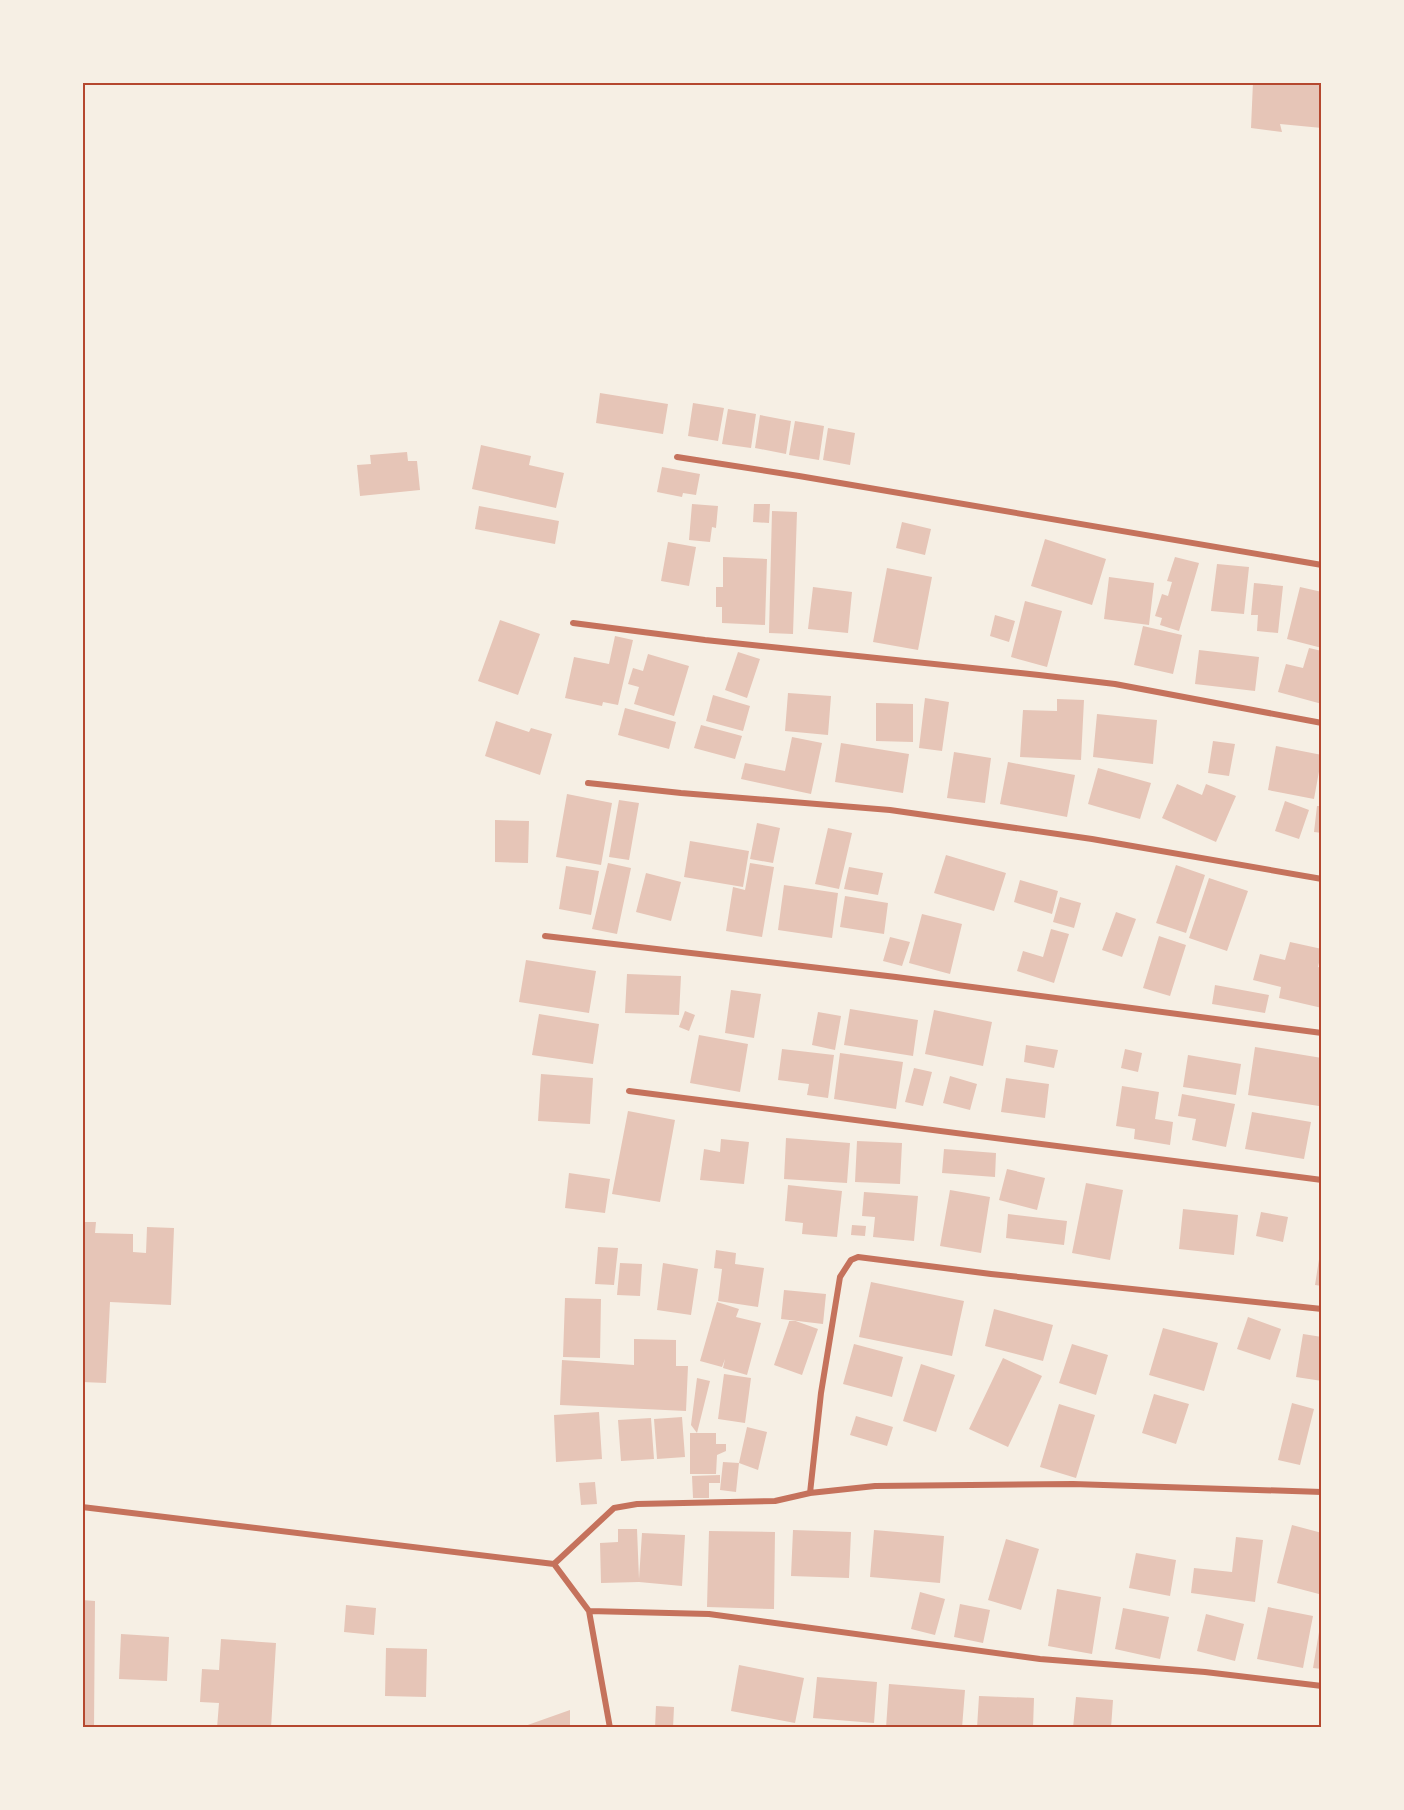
<svg xmlns="http://www.w3.org/2000/svg" width="1404" height="1810" viewBox="0 0 1404 1810" font-family="'DM Sans',sans-serif">
	<style>
		.building { fill: #e6c5b7 }
		.lines { fill: none; stroke-linecap: round; stroke-linejoin: round }
		.minor { stroke: #c5725c; stroke-width: 6 }
		.neatline { fill: none; stroke: #b5482f; stroke-width: 2 }
	</style>
	<rect width="100%" height="100%" fill="#f6efe4"/>
	<path class="building" d="M1253,82H1322V128L1280,124L1282,132L1251,128Z
		M600,393L668,404L663,434L596,423Z
		M693,403L724,408L718,441L688,436Z
		M728,409L756,414L751,448L722,444Z
		M760,415L791,421L786,454L755,448Z
		M795,421L824,426L819,460L789,455Z
		M828,428L855,433L850,465L823,460Z
		M481,445L531,456L529,465L564,473L556,508L472,489Z
		M407,452L408,461H417L420,490L360,496L357,465L371,464L370,455Z
		M662,467L700,474L696,495L683,493L682,497L657,492Z
		M692,504L718,506L716,528L712,527L710,542L689,540Z
		M754,504H770L769,523L753,522Z
		M479,506L559,521L555,544L475,529Z
		M772,511L797,512L793,634L769,633Z
		M902,522L931,529L925,555L896,548Z
		M1045,539L1106,559L1092,605L1031,586Z
		M668,542L696,547L689,586L661,581Z
		M723,557L767,559L765,625L722,623V607H716V587H723Z
		M1175,557L1199,563L1179,631L1160,625L1162,618L1155,616L1162,594L1168,596L1172,582L1167,581Z
		M1217,564L1249,567L1244,614L1211,611Z
		M887,568L932,577L918,650L873,642Z
		M1109,577L1154,583L1149,625L1104,619Z
		M1254,583L1283,586L1278,633L1257,631L1258,615H1251Z
		M813,587L852,592L848,633L808,629Z
		M1300,587L1322,592V648L1287,639Z
		M1025,601L1062,611L1047,667L1011,657Z
		M995,615L1015,621L1009,642L990,636Z
		M500,620L540,634L518,695L478,681Z
		M1143,626L1182,635L1173,674L1134,665Z
		M615,636L633,640L618,705L603,702L602,706L565,698L574,657L609,664Z
		M1309,648L1322,651V704L1278,692L1286,664L1303,668Z
		M1199,650L1259,657L1255,691L1195,684Z
		M738,652L760,659L747,698L725,690Z
		M648,654L689,666L674,716L634,704L639,687L628,684L633,668L643,671Z
		M788,693L831,696L828,735L785,731Z
		M713,695L750,706L743,731L706,721Z
		M925,698L949,702L942,751L919,748Z
		M1057,699L1084,700L1081,760L1020,757L1023,710L1057,711Z
		M876,703L913,704V742L876,741Z
		M625,708L676,722L669,749L618,735Z
		M1097,714L1157,720L1153,764L1093,757Z
		M496,721L529,732L531,728L552,734L540,775L485,756Z
		M701,725L742,736L735,759L694,748Z
		M792,737L822,743L811,794L741,779L745,763L785,771Z
		M1213,741L1235,744L1229,776L1208,773Z
		M841,743L909,754L903,793L835,782Z
		M1276,746L1322,755L1314,799L1268,790Z
		M954,752L991,758L985,803L947,798Z
		M1008,762L1075,775L1067,817L1000,804Z
		M1098,768L1151,783L1140,819L1088,804Z
		M1177,784L1202,795L1206,784L1236,796L1216,842L1162,818Z
		M567,794L612,803L601,865L556,857Z
		M619,800L639,803L629,860L609,857Z
		M1285,801L1309,810L1299,839L1275,831Z
		M1317,806H1322V833L1314,832Z
		M495,820L529,821L528,863L495,862Z
		M757,823L780,828L773,863L750,859Z
		M828,828L852,833L839,889L815,884Z
		M690,841L749,851L743,887L684,877Z
		M946,855L1006,873L994,911L934,893Z
		M608,863L631,868L617,934L592,929Z
		M750,863L774,867L762,937L726,931L733,887L745,890Z
		M1176,865L1205,875L1186,933L1156,923Z
		M566,866L599,871L591,915L559,909Z
		M849,867L883,873L878,895L844,889Z
		M646,873L681,882L671,921L636,912Z
		M1209,878L1248,891L1227,951L1189,938Z
		M1020,880L1058,891L1052,914L1014,902Z
		M784,885L838,893L832,938L778,930Z
		M845,896L888,903L884,934L840,927Z
		M1060,897L1081,903L1074,928L1053,922Z
		M1116,912L1136,919L1122,957L1102,950Z
		M922,914L962,924L950,974L909,963Z
		M1051,929L1069,934L1054,983L1017,971L1023,951L1043,957Z
		M1159,936L1186,945L1170,996L1143,988Z
		M890,937L910,942L902,966L883,961Z
		M1290,942L1322,949L1318,967L1322,968V1008L1279,998L1281,987L1253,980L1260,954L1285,960Z
		M526,960L596,971L589,1013L519,1002Z
		M627,974L681,976L679,1015L625,1013Z
		M1215,985L1269,995L1265,1013L1212,1004Z
		M731,990L761,994L754,1038L725,1033Z
		M850,1009L918,1020L913,1056L844,1045Z
		M934,1010L992,1022L983,1066L925,1054Z
		M685,1011L695,1015L689,1031L679,1027Z
		M818,1012L841,1016L835,1050L812,1045Z
		M539,1014L599,1024L593,1064L532,1055Z
		M699,1035L748,1044L740,1092L690,1083Z
		M1026,1045L1058,1050L1054,1068L1024,1062Z
		M1255,1047L1322,1058V1092L1319,1106L1248,1095Z
		M782,1049L834,1055L828,1098L807,1095L809,1084L778,1080Z
		M1125,1049L1142,1053L1138,1072L1121,1068Z
		M840,1053L903,1062L896,1109L834,1099Z
		M1188,1055L1241,1064L1236,1095L1183,1087Z
		M914,1068L932,1072L923,1106L905,1102Z
		M541,1074L593,1078L590,1124L538,1121Z
		M950,1076L977,1084L970,1110L943,1103Z
		M1006,1078L1049,1084L1045,1118L1001,1112Z
		M1122,1086L1159,1092L1155,1119L1173,1122L1170,1145L1134,1139L1135,1129L1116,1126Z
		M1182,1094L1235,1104L1226,1147L1192,1140L1196,1119L1178,1116Z
		M628,1111L675,1120L660,1202L612,1194Z
		M1252,1112L1311,1122L1304,1159L1245,1149Z
		M786,1138L850,1143L847,1183L784,1179Z
		M721,1139L749,1142L744,1184L700,1180L704,1149L720,1152Z
		M857,1141L902,1143L900,1184L855,1182Z
		M944,1149L996,1153L995,1177L942,1173Z
		M1007,1169L1045,1178L1037,1210L999,1200Z
		M569,1173L610,1179L605,1213L565,1208Z
		M1086,1183L1123,1190L1110,1260L1072,1253Z
		M788,1185L842,1191L837,1237L802,1234L803,1223L785,1221Z
		M950,1190L990,1197L981,1253L940,1246Z
		M864,1192L918,1196L914,1241L873,1237L875,1217L862,1216Z
		M1183,1209L1238,1215L1234,1255L1179,1249Z
		M1261,1212L1288,1217L1283,1242L1256,1236Z
		M1008,1214L1067,1221L1064,1245L1006,1238Z
		M82,1222H96L95,1233L133,1234V1252L146,1253L147,1227L174,1228L171,1305L110,1302L106,1383L82,1382Z
		M852,1225L866,1226L865,1236L851,1235Z
		M598,1247L618,1248L614,1285L595,1284Z
		M716,1250L736,1253L735,1264L764,1268L758,1307L718,1301L722,1269L714,1268Z
		M1320,1253H1322V1286L1315,1285Z
		M620,1263L642,1264L640,1296L617,1295Z
		M663,1263L698,1269L691,1315L657,1310Z
		M871,1282L964,1301L952,1356L859,1337Z
		M784,1290L826,1294L823,1324L781,1319Z
		M565,1298L601,1299L600,1358L563,1357Z
		M717,1302L739,1309L736,1317L761,1323L747,1375L723,1368L725,1359L722,1367L700,1361Z
		M994,1309L1053,1325L1043,1361L985,1346Z
		M1248,1317L1281,1329L1270,1360L1237,1349Z
		M790,1319L818,1329L802,1375L774,1365Z
		M1163,1328L1218,1343L1204,1391L1149,1375Z
		M1303,1334L1322,1337V1381L1296,1377Z
		M634,1339L676,1340V1366H688L686,1411L560,1405L562,1360L634,1365Z
		M854,1344L903,1357L892,1397L843,1384Z
		M1072,1344L1108,1355L1096,1395L1059,1383Z
		M1003,1358L1042,1376L1008,1447L969,1429Z
		M921,1364L955,1375L936,1432L903,1421Z
		M724,1374L751,1378L745,1423L718,1419Z
		M697,1378L710,1381L697,1433H716V1444H726V1451L717,1455L716,1474H690V1433H697L691,1425Z
		M1154,1394L1189,1404L1176,1444L1142,1433Z
		M1292,1403L1314,1409L1300,1465L1278,1460Z
		M1059,1404L1095,1415L1076,1478L1040,1467Z
		M599,1412L602,1459L556,1462L554,1415Z
		M856,1416L893,1427L887,1446L850,1435Z
		M682,1417L685,1457L657,1459L654,1419Z
		M651,1418L654,1459L621,1461L618,1420Z
		M747,1427L767,1432L758,1470L739,1463Z
		M723,1462L739,1463L736,1492L720,1490Z
		M720,1475V1483H709V1498H693L692,1476Z
		M595,1482L597,1504L581,1505L579,1483Z
		M1292,1525L1322,1533V1585L1319,1594L1277,1583Z
		M618,1529H637L639,1579L642,1533L685,1535L682,1586L639,1582L601,1583L600,1543L618,1542Z
		M793,1530L851,1532L849,1578L791,1576Z
		M874,1530L944,1536L940,1583L870,1577Z
		M709,1531L775,1532L774,1609L707,1607Z
		M1236,1537L1263,1540L1255,1602L1191,1593L1194,1568L1232,1572Z
		M1006,1539L1039,1549L1021,1610L988,1600Z
		M1136,1553L1176,1560L1170,1596L1129,1588Z
		M1057,1589L1101,1597L1092,1654L1048,1646Z
		M920,1592L945,1599L935,1635L911,1629Z
		M82,1600L95,1601L94,1728H82Z
		M960,1604L990,1610L983,1643L954,1637Z
		M346,1605L376,1608L374,1635L344,1632Z
		M1268,1607L1313,1616L1303,1668L1257,1659Z
		M1123,1608L1169,1617L1160,1659L1115,1649Z
		M1206,1614L1244,1624L1235,1661L1197,1651Z
		M1320,1626H1322V1669L1313,1668Z
		M121,1634L169,1637L167,1681L119,1679Z
		M221,1639L276,1643L271,1728H217L219,1703L200,1702L202,1669L219,1670Z
		M386,1648L427,1649L426,1697L385,1696Z
		M739,1665L804,1678L795,1723L731,1711Z
		M817,1677L877,1682L874,1723L813,1718Z
		M889,1684L965,1690L962,1728H886Z
		M979,1696L1034,1698L1033,1728H977Z
		M1076,1697L1113,1700L1111,1728H1073Z
		M656,1706L674,1707L673,1728H655Z
		M570,1710V1728H522V1727Z"/>
	<g class="lines">
		<path class="minor" d="M677,457L799,476L1322,565
			M573,623L705,640L1039,675L1115,684L1322,723
			M588,783L681,793L890,810L1092,839L1322,879
			M545,936L896,977L1322,1033
			M629,1091L1322,1180
			M810,1493L821,1393L840,1277L851,1260L858,1257L991,1274L1322,1309
			M82,1507L554,1564L589,1611L610,1728
			M554,1564L614,1508L637,1504L775,1501L810,1493L875,1486L1073,1484L1322,1492
			M589,1611L709,1614L1040,1659L1205,1672L1322,1686"/>
	</g>
	<rect width="1404" height="1810" fill="none" stroke="#f6efe4" stroke-width="168"/>
	<rect x="84" y="84" width="1236" height="1642" class="neatline"/>
</svg>
